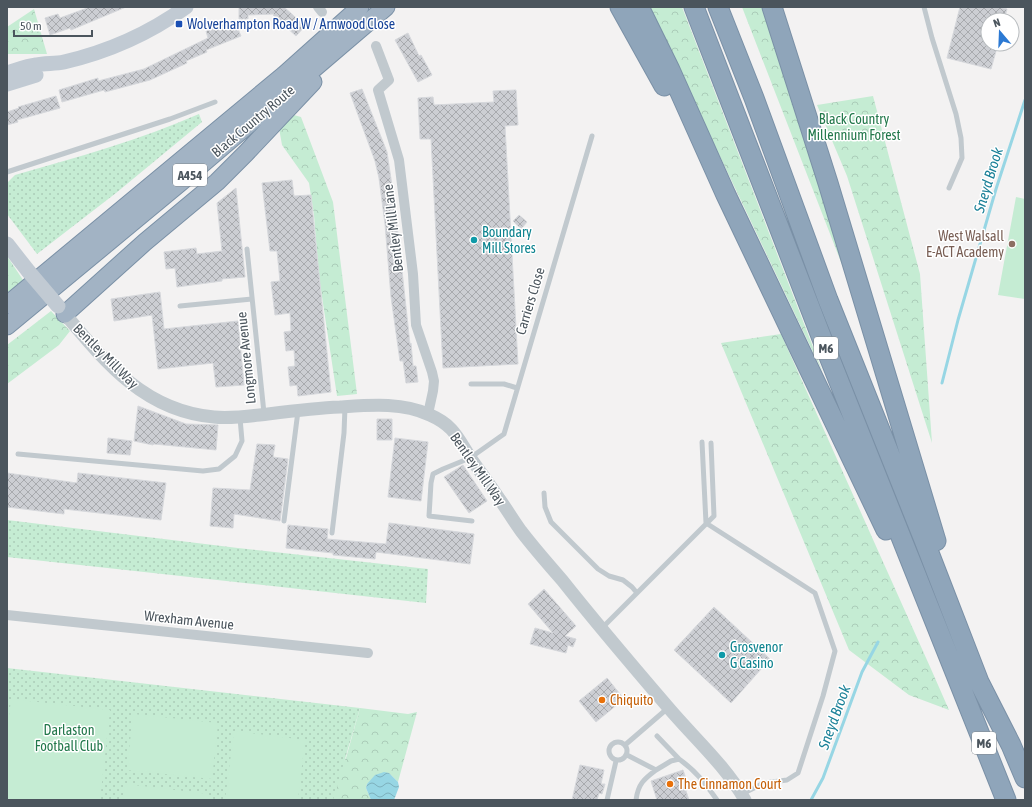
<svg xmlns="http://www.w3.org/2000/svg" width="1032" height="807" viewBox="0 0 1032 807" font-family="'Asap Condensed',sans-serif">
	<style>
		.forest { fill: url(#forest-crowns) }
		.park { fill: url(#park-dots) }
		.pitch { fill: #c5ecd3 }
		.water { fill: url(#water-waves) }
		.lines { fill: none; stroke-linecap: round; stroke-linejoin: round }
		.stream { stroke: #97d6e4; stroke-width: 3 }
		.building { fill: url(#building-cross-hatch); stroke: #d6d8dc }
		.trunk-casing { stroke: #7a90a6; stroke-width: 19 }
		.motorway-casing { stroke: #7a90a6; stroke-width: 21 }
		.service { stroke: #c1c9ce; stroke-width: 5 }
		.minor { stroke: #c1c9ce; stroke-width: 10 }
		.tertiary { stroke: #c1c9ce; stroke-width: 13 }
		.secondary { stroke: #c1cad3; stroke-width: 15 }
		.trunk { stroke: #a2b3c4; stroke-width: 17 }
		.motorway { stroke: #8fa5ba; stroke-width: 19 }
		.secondary-bridge { stroke: #c1cad3; stroke-width: 15 }
		.transit-dot { fill: #1a4fb4; stroke: #fff; stroke-width: 1.5 }
		.culture-dot { fill: #0f9aa8; stroke: #fff; stroke-width: 1.5 }
		.education-dot { fill: #8d6e63; stroke: #fff; stroke-width: 1.5 }
		.food-dot { fill: #e8710a; stroke: #fff; stroke-width: 1.5 }
		.labels { text-anchor: middle; dominant-baseline: central; stroke-width: 3; stroke-linejoin: round; paint-order: stroke }
		.shield { fill: #fff; stroke: #81888e; stroke-width: 1 }
		.shield-label { font-size: 13px; font-weight: bold; fill: #4b555d }
		.transit-label { font-size: 14px; fill: #164399; stroke: #fff; text-anchor: start }
		.park-label { font-size: 14px; fill: #22784b; stroke: #fff }
		.street-label { font-size: 14px; fill: #4b555d; stroke: #fff }
		.culture-label { font-size: 14px; fill: #0d838f; stroke: #fff; text-anchor: start }
		.education-label { font-size: 14px; fill: #785e54; stroke: #fff; text-anchor: end }
		.food-label { font-size: 14px; fill: #c56008; stroke: #fff; text-anchor: start }
		.water-label { font-size: 15px; font-style: italic; fill: #1b8198; stroke: #fff }
	</style>
	<defs>
		<pattern id="forest-crowns" width="20" height="18" patternUnits="userSpaceOnUse"><rect width="20" height="18" fill="#c5ecd3"/><path d="M2 6a3 3 0 1 1 6 0M12 15a3 3 0 1 1 6 0" fill="none" stroke="#abccb8"/></pattern>
		<pattern id="park-dots" width="8" height="8" patternUnits="userSpaceOnUse"><rect width="8" height="8" fill="#c5ecd3"/><path d="M2 2h.1M6 6h.1" fill="none" stroke="#abccb8" stroke-width="1.8" stroke-linecap="round"/></pattern>
		<pattern id="water-waves" width="16" height="10" patternUnits="userSpaceOnUse"><rect width="16" height="10" fill="#97d6e4"/><path d="M0 5q4-4 8 0t8 0" fill="none" stroke="#7db0bc"/></pattern>
		<pattern id="building-cross-hatch" width="8" height="8" patternUnits="userSpaceOnUse"><rect width="8" height="8" fill="#ccced3"/><path d="M0 0l8 8M0 8l8-8" fill="none" stroke="#a8aaae"/></pattern>
	</defs>
	<rect width="100%" height="100%" fill="#f3f2f2"/>
	<path class="forest" d="M649,7H682L823,373Z
		M742,7H764L853,293Z
		M34,9L47,54H7V27Z
		M873,96L920,274L932,443L847,176L817,105Z
		M294,115L301,117L333,202L357,394L337,396L319,277L314,215L309,183L282,145L279,128Z
		M7,256L23,280L7,293Z
		M51,311L70,331L59,345L7,384V345Z
		M781,334L931,669L949,710L909,695L849,650L721,343Z
		M360,708L408,714L417,712L398,782L389,773L367,784L366,788L371,800H315L346,758Z"/>
	<path class="park" d="M199,114L202,122L116,193L37,254L7,214V183L15,175C78,157 140,140 199,114Z
		M7,520L238,548L428,569L426,603L7,557Z
		M7,668L360,708L333,800H7Z"/>
	<path class="pitch" d="M1016,197L1025,199V299L998,295Z
		M11,699L110,710L100,800H7V733Z
		M133,714L218,723L212,779L127,770Z
		M234,731L305,740L298,800H225Z
		M125,784L209,794V800H123Z"/>
	<path class="water" d="M384,772L389,773L398,782L399,787L394,800H371L366,788L367,784L375,775Z"/>
	<g class="lines">
		<path class="stream" d="M942,383L958,320L996,189L1025,100
			M811,800L823,778L862,672L878,642"/>
	</g>
	<path class="building" d="M90,7H126L71,30L70,28L50,35L45,18L58,14L60,18Z
		M239,7H284L305,26L296,36L273,15L274,14L248,15V19H239Z
		M960,7H999L1007,9L1004,20H988V44H998L991,69L947,58Z
		M234,20L241,36L206,50L207,52L186,61L187,63L150,80L105,92L104,90L62,102L59,90L98,78V81L144,69L208,38L206,31Z
		M408,33L419,56L421,55L432,75L418,82L395,40Z
		M362,89L387,152L395,206L410,344L411,343L413,366H416L418,382L406,383L403,361H400L391,297L385,224L379,178L375,161L350,93Z
		M516,90L518,125L505,126L518,364L443,368L431,139H420L418,98L433,97L434,105L494,102L493,91Z
		M56,96L60,108L17,120L18,122L7,125V112L19,108L18,107Z
		M292,180L294,196L311,195L331,392L298,396L297,385L290,386L288,367L295,366L294,350L286,351L284,332L291,331L290,313L275,315L271,282L280,281L277,251H270L262,183Z
		M236,188L245,277L222,279V281L177,287L175,268L166,269L164,252L196,248L197,254L222,251L217,203Z
		M519,215L527,222L521,229L513,221Z
		M160,292L164,329L238,321L244,385L216,387L213,363L158,369L152,315L114,321L111,299Z
		M138,406L186,424L218,425L216,450L154,444L153,445L134,441Z
		M377,419H392V440H377Z
		M108,438L132,441L130,455L107,453Z
		M395,438L428,442L421,501L388,497Z
		M257,444L275,445L273,457L288,459L280,521L234,514L233,528L210,526L213,488L250,490Z
		M463,465L487,501L469,513L444,477Z
		M7,473L77,483L78,473L166,483L161,520L64,509V514L7,507Z
		M389,523L474,534L470,564L376,552L375,559L333,555V553L286,548L288,525L328,529L327,539L386,544Z
		M544,589L576,626L565,636L576,639L573,647L568,645L566,653L530,644L535,628L553,633L528,604Z
		M714,607L770,659L731,703L674,650Z
		M607,678L624,699L596,722L579,701Z
		M580,765L604,770L601,784H605L602,794L599,793L597,800H572Z
		M683,770L689,787L685,788L689,800H657L651,781Z"/>
	<g class="lines">
		<defs>
			<path id="trunk" d="M7,305L284,75L360,7
				M65,314L145,242L217,182L246,153L313,82
				M7,326L181,182L386,7"/>
			<path id="motorway" d="M620,7L664,86
				M639,7L670,70L726,195L886,530
				M694,7L826,349L1006,800
				M718,7L754,98L828,300L924,540L979,682L1011,745L1025,778
				M772,7L828,183L936,541"/>
		</defs>
		<use href="#trunk" class="trunk-casing"/>
		<use href="#motorway" class="motorway-casing"/>
		<path class="service" d="M924,7L932,38L956,114L961,138L962,158L949,188
			M7,172L170,119L215,102
			M247,249L264,413
			M180,306L252,299
			M471,384H504L517,388
			M702,442L706,523
			M18,454L203,471L219,469L235,456L242,441L240,418
			M544,493L545,507L551,522L598,569L609,576L623,580L632,587L637,593
			M284,521L298,411
			M472,521L429,516L431,483L433,474L443,469L470,458L504,434L592,136
			M706,523L815,593L835,651L823,696L798,773L787,780L764,783L742,794
			M332,533L344,433L345,407
			M602,628L714,516L711,443
			M657,736L679,759
			M609 751a9 9 0 1 1 18 0a9 9 0 1 1-18 0Z
			M625,745L668,708
			M627,755L656,770L671,761L679,759C696,771 705,783 717,800
			M607,800L616,761
			M636,800C638,784 644,779 656,770"/>
		<path class="minor" d="M318,7L322,12
			M376,46L389,80L378,90L399,160L413,274L416,325L432,372L434,381L433,391L428,414
			M7,615L368,653"/>
		<path class="tertiary" d="M65,314C106,363 145,411 214,417C231,419 250,416 268,414C292,411 316,408 340,407C370,405 402,402 430,415C455,426 458,439 472,460C481,473 490,485 498,497C506,508 513,520 521,531C534,548 548,564 562,580C596,623 631,664 667,706C693,737 725,765 745,800"/>
		<path class="secondary" d="M7,73C17,70 27,66 36,65C45,63 55,64 64,62C107,52 150,33 186,7
			M7,84L36,75
			M7,244L29,272"/>
		<use href="#trunk" class="trunk"/>
		<use href="#motorway" class="motorway"/>
		<path class="secondary-bridge" d="M29,272L58,306"/>
	</g>
	<rect class="transit-dot" x="175" y="20" width="8" height="8" rx="2"/>
	<g class="culture-dot">
		<circle cx="474" cy="240" r="4"/>
		<circle cx="722" cy="655" r="4"/>
	</g>
	<circle class="education-dot" cx="1012" cy="244" r="4"/>
	<g class="food-dot">
		<circle cx="602" cy="700" r="4"/>
		<circle cx="670" cy="784" r="4"/>
	</g>
	<g class="labels">
		<g class="shield">
			<rect x="173" y="164" width="34" height="22" rx="3"/>
			<rect x="814" y="337" width="24" height="22" rx="3"/>
			<rect x="972" y="732" width="24" height="22" rx="3"/>
		</g>
		<g class="shield-label">
			<text x="190" y="175">A454</text>
			<text x="826" y="348">M6</text>
			<text x="984" y="743">M6</text>
		</g>
		<g class="transit-label">
			<text x="187" y="24">Wolverhampton Road W / Arnwood Close</text>
		</g>
		<g class="park-label">
			<text x="854" y="119">Black Country<tspan x="854" dy="16">Millennium Forest</tspan></text>
			<text x="69" y="730">Darlaston<tspan x="69" dy="16">Football Club</tspan></text>
		</g>
		<g class="street-label">
			<text transform="translate(253 121) rotate(-40)">Black Country Route</text>
			<text transform="translate(393 228) rotate(-97)">Bentley Mill Lane</text>
			<text transform="translate(530 301) rotate(-73)">Carriers Close</text>
			<text transform="translate(106 356) rotate(45)">Bentley Mill Way</text>
			<text transform="translate(246 358) rotate(-96)">Longmore Avenue</text>
			<text transform="translate(478 469) rotate(55)">Bentley Mill Way</text>
			<text transform="translate(189 620) rotate(6)">Wrexham Avenue</text>
		</g>
		<g class="culture-label">
			<text x="482" y="232">Boundary<tspan x="482" dy="16">Mill Stores</tspan></text>
			<text x="730" y="647">Grosvenor<tspan x="730" dy="16">G Casino</tspan></text>
		</g>
		<g class="education-label">
			<text x="1004" y="236">West Walsall<tspan x="1004" dy="16">E-ACT Academy</tspan></text>
		</g>
		<g class="food-label">
			<text x="610" y="700">Chiquito</text>
			<text x="678" y="784">The Cinnamon Court</text>
		</g>
		<g class="water-label">
			<text transform="translate(988 180) rotate(-73)">Sneyd Brook</text>
			<text transform="translate(834 717) rotate(-70)">Sneyd Brook</text>
		</g>
	</g>
	<rect width="1032" height="807" fill="none" stroke="#4b555d" stroke-width="16"/>
	<g transform="translate(1000 32) rotate(341)"><circle r="19" fill="#ffffff" stroke="#b7bbbe"/>
	<path d="M0-3L7 15L0 10L-7 15Z" fill="#2c79d3"/>
	<text y="-6" font-size="11" font-weight="bold" text-anchor="middle" fill="#4b555d">N</text>
	</g>
	<path d="M14 30v6h78v-6" fill="none" stroke="#4b555d" stroke-width="2"/>
	<text x="20" y="30" font-size="12" fill="#4b555d" stroke="#ffffff" stroke-width="3" paint-order="stroke">50 m</text>
</svg>
